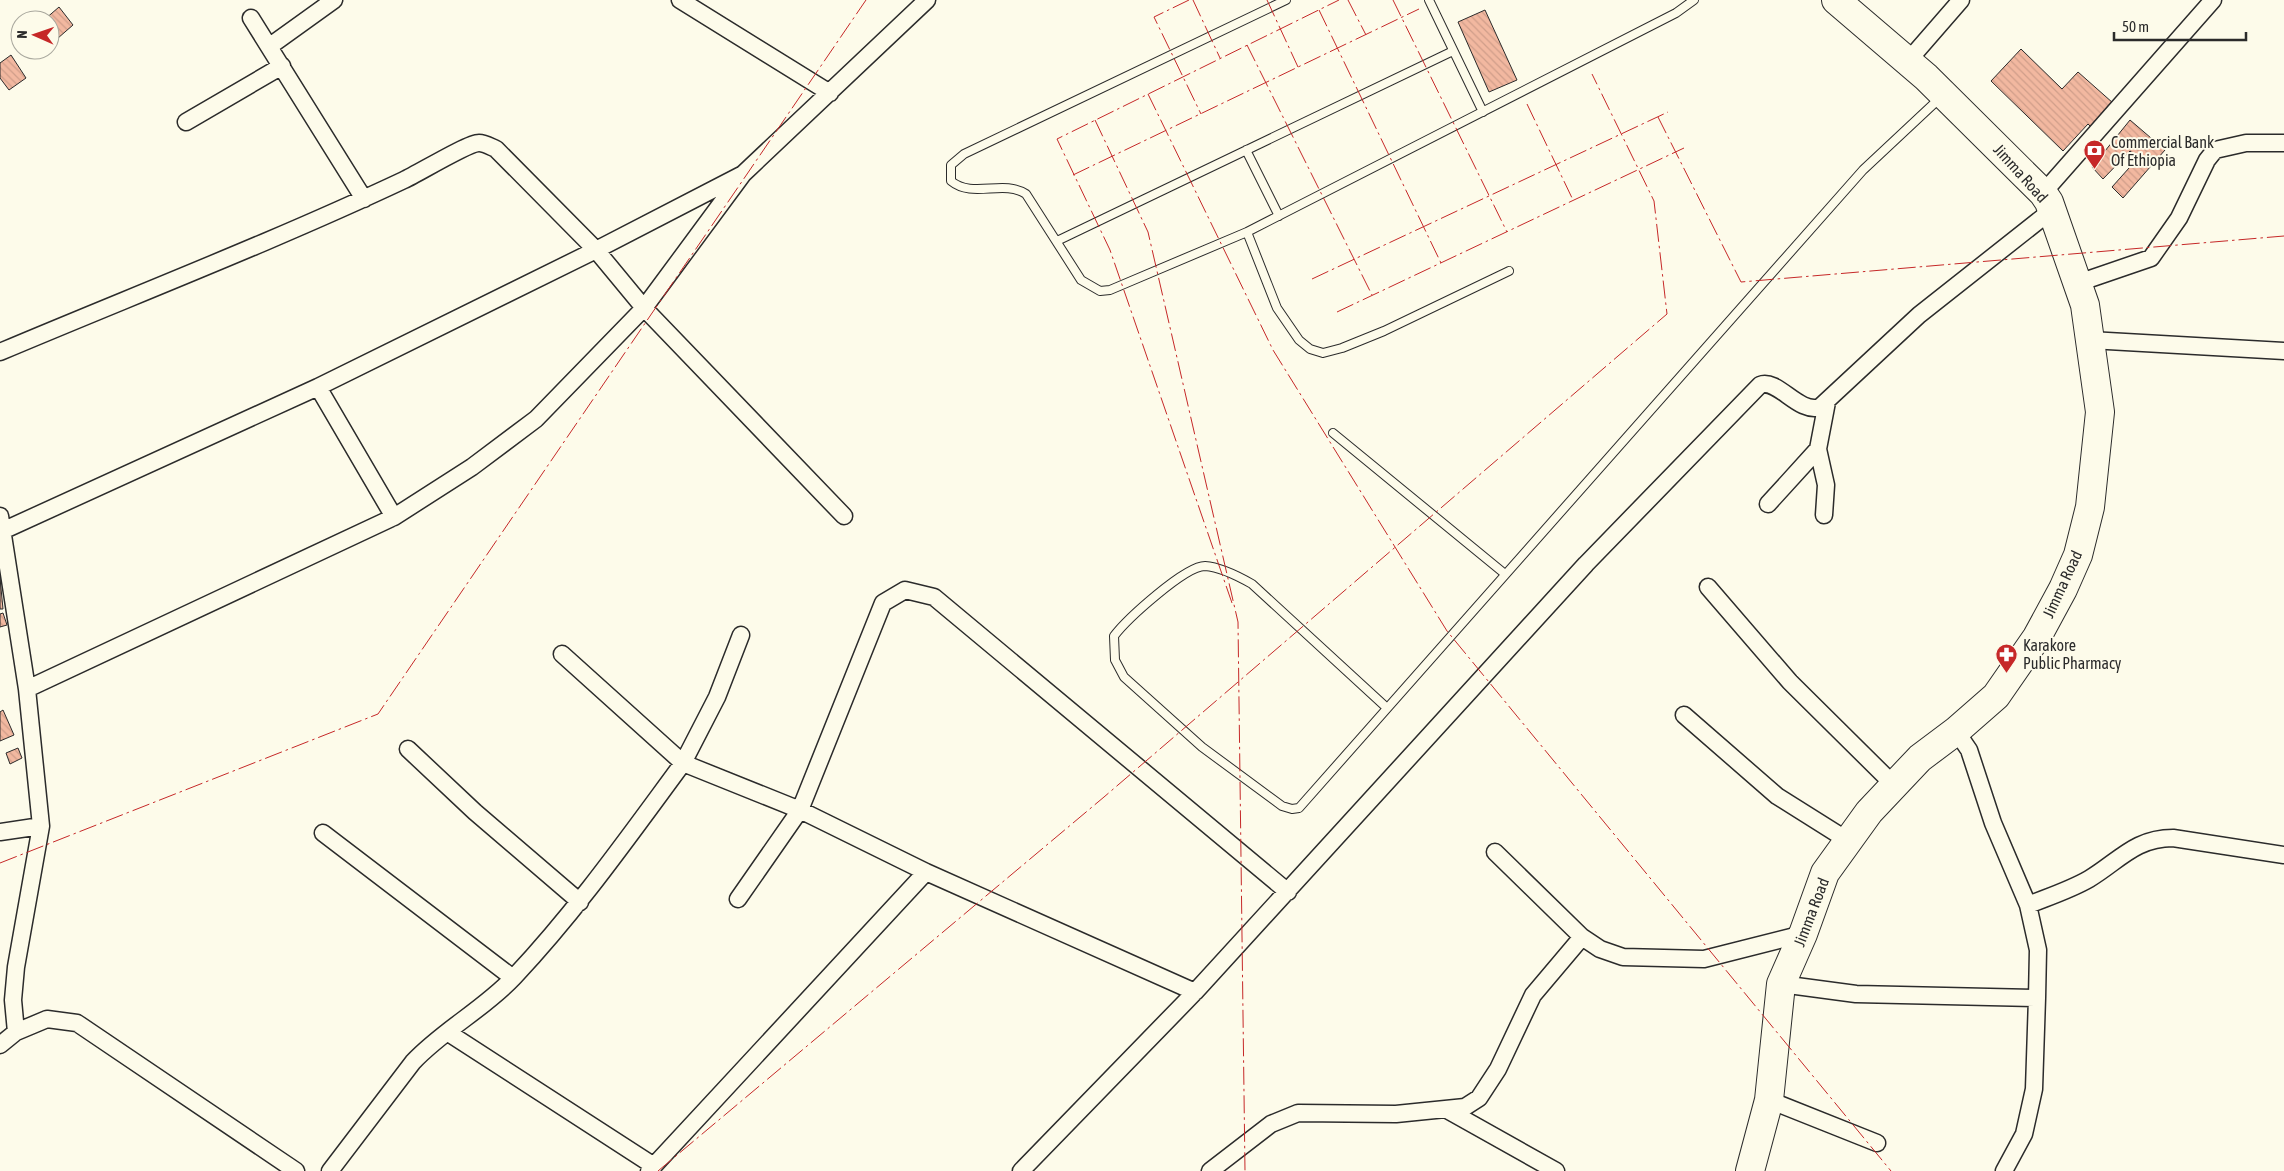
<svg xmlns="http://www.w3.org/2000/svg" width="2284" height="1171" viewBox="0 0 2284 1171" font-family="'Asap Condensed',sans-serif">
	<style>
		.building { fill: url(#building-back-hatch); stroke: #2b2b2b }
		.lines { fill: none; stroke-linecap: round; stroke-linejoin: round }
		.lane-casing { stroke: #2b2b2b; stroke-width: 10 }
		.street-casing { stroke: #2b2b2b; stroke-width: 19 }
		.highway-casing { stroke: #2b2b2b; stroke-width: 30 }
		.lane { stroke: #fdfbea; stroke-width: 8 }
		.street { stroke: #fdfbea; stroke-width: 16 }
		.highway { stroke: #fdfbea; stroke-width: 28 }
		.power { stroke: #c62828; stroke-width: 1; stroke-dasharray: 18 4 2.5 4; stroke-linecap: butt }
		.labels { text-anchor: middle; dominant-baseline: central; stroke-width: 4; stroke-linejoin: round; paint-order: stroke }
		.poi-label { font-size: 16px; fill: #2b2b2b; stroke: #fdfbea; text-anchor: start }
		.street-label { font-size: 16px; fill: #2b2b2b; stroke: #fdfbea }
	</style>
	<defs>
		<pattern id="building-back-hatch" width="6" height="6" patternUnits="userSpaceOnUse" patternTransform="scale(1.25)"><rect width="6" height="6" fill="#f2b8a0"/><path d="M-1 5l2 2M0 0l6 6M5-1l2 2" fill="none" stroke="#d09e8a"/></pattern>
	</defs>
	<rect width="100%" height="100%" fill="#fdfbea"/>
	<path class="building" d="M59,7L73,25L50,45V20H44Z
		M1485,10L1517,80L1489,92L1458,22Z
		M2021,49L2062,89L2078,72L2113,103L2091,127L2088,124L2063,151L1991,81Z
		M11,55L26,78L9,90L0,78V63Z
		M2130,120L2165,150L2123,198L2112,187L2138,158L2130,151L2103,179L2092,167Z
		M0,578L3,609H0Z
		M3,613L7,625L0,627V614Z
		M3,710L14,735L0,741V712Z
		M18,748L22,758L10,764L6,753Z"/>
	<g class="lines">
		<defs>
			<path id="lane" d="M1286,0L964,154L951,165V181C973,199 1003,179 1026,194L1081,280L1100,291L1110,290L1247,232L1676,13L1694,0
				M1429,0L1483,112
				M1246,150L1279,216
				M1247,232L1277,308L1299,340L1310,349L1323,353L1342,348L1384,331L1509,271
				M1057,241L1453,51
				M1333,433L1505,574
				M1387,708L1252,584C1238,576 1221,567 1205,566C1185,566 1127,619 1114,636L1115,660L1124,677L1202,747L1282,806L1292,809L1299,808L1863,170L1941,97"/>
			<path id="street" d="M680,0L830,93
				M251,18L364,199
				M270,46L334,0
				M1908,61L1961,0
				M186,122L282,66
				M743,174L927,0
				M2043,193L2213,0
				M2078,283L2151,258L2179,218L2207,160L2215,150L2246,143H2284
				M2090,340L2284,351
				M0,352C135,295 272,242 404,180C419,173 468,143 479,143C485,143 491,147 496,149L596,250L644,308L844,516
				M318,387L394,517
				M1768,504L1818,449
				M1824,515L1826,485L1818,449L1827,402
				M0,516L27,689L41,826L16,967L13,1000L16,1032L0,1045
				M0,532L318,387L596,250L743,174L644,308L536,419L472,467L394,517L27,689
				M1708,587L1790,682L1895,786
				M562,654L683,763L717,697L741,635
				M1684,715L1777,796L1847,840
				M408,749L475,812L580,902
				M0,832L41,826
				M323,833L513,978
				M1495,852L1582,937L1600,949L1623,957L1704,959L1803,934
				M738,899L800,810L883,603L905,590L934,597L1288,892
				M2028,905C2048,897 2070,890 2089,879C2119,861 2135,838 2173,838L2284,855
				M1781,984L1856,994L2037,998L2038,950L2028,905L1993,823L1969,750L1956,731
				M16,1032L47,1019L77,1023L296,1171
				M447,1032L654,1166
				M1769,1100L1877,1143
				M1449,1111L1556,1171
				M330,1171L413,1062C443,1030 484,1009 514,977C577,910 629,836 683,763L800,810L926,872L1195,992
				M649,1171L926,872
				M1021,1171L1195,992L1586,564L1760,385C1778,378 1798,414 1820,407L1919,315L2052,210
				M1210,1171L1271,1124L1298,1113L1396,1114L1465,1107L1479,1098L1498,1069L1533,995L1582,937
				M2004,1171L2024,1134L2034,1089L2037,998"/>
			<path id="highway" d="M1750,1171L1769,1100L1781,984L1803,934L1825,873L1869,812L1920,758L1956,731L1996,696L2037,637L2063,589L2078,555L2090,507L2100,412L2085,305L2049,202L2043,193L1926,77L1836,0"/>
		</defs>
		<use href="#lane" class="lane-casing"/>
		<use href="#street" class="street-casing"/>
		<use href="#highway" class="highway-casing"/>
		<use href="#lane" class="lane"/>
		<use href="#street" class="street"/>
		<use href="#highway" class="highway"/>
		<path class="power" d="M1189,0L1154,17L1201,114
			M1193,0L1220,58
			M1267,0L1298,67
			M1348,0L1366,35
			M1393,0L1507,232
			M1319,10L1441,263
			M1247,45L1372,295
			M1148,94L1273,350L1447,631L1891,1171
			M1527,104L1573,200
			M1658,117L1741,282L2284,236
			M1095,120L1148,232L1238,622L1245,1171
			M1073,175L1419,9
			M1312,279L1668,112
			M1337,312L1684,148
			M1232,603L1110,250L1057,139L1339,0
			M0,863L378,714L866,0
			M658,1171L1104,797L1667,314L1654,201L1592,74"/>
	</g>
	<defs>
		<symbol id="bank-pin" viewBox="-11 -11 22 30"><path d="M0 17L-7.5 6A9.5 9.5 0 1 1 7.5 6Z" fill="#c62828" stroke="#fdfbea"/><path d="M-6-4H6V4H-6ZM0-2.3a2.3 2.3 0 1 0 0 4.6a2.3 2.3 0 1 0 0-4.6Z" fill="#fff"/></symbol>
		<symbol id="pharmacy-pin" viewBox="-11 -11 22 30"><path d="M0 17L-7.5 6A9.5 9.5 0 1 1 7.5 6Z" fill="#c62828" stroke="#fdfbea"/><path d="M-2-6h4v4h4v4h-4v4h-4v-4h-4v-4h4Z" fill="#fff"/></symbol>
	</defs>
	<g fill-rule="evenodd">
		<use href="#bank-pin" x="2082" y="138" width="25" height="34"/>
		<use href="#pharmacy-pin" x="1994" y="642" width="25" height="34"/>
	</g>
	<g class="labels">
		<g class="poi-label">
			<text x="2111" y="142">Commercial Bank<tspan x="2111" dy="18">Of Ethiopia</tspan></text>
			<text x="2023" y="645">Karakore<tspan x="2023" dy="18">Public Pharmacy</tspan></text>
		</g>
		<g class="street-label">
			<text transform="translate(2021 173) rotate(48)">Jimma Road</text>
			<text transform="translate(2062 584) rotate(-65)">Jimma Road</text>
			<text transform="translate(1811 912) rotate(-69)">Jimma Road</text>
		</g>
	</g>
	<g transform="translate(35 35) rotate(272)"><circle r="24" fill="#fdfbea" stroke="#a9a89e"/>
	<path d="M0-4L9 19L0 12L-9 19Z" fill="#c62828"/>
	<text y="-8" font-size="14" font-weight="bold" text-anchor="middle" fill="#2b2b2b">N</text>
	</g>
	<path d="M2114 32v8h132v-8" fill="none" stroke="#2b2b2b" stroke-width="2.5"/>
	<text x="2122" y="32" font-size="15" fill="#2b2b2b" stroke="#fdfbea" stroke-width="4" paint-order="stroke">50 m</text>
</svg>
